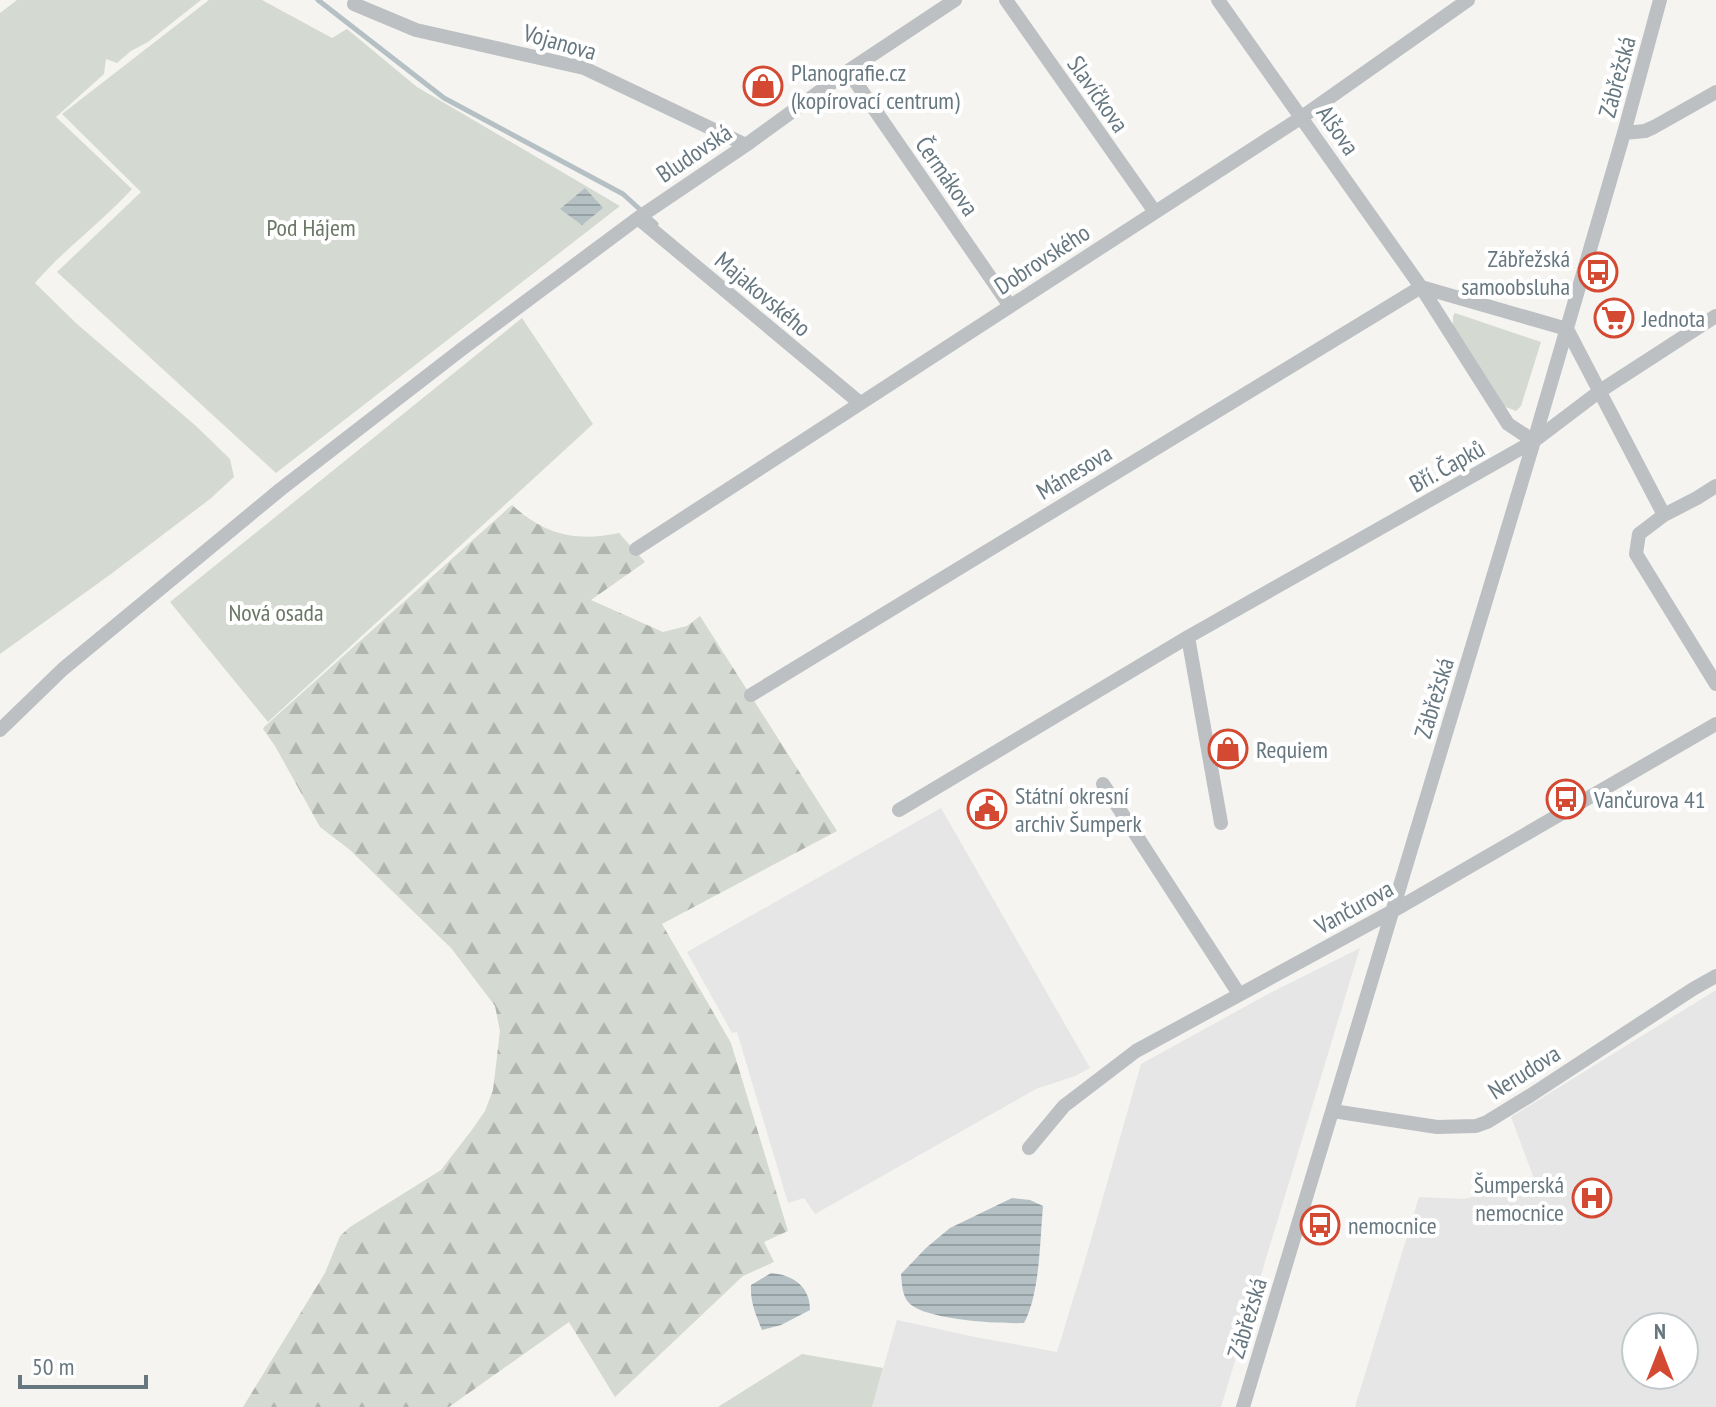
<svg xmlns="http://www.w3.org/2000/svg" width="1716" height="1407" viewBox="0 0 1716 1407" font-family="'PT Sans Narrow',sans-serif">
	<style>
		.built { fill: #e5e6e5; fill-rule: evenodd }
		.green { fill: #d4d9d1 }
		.forest { fill: url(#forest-firs) }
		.water { fill: url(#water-rules) }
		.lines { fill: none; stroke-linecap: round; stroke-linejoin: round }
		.stream { stroke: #b4c0c3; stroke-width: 5 }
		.minor { stroke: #bcc0c3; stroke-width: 14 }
		.labels { text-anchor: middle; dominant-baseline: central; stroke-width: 8; stroke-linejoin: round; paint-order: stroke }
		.street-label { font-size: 24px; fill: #667780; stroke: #fff }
		.poi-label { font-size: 24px; fill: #667780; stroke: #fff; text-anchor: start }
		.park-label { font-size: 24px; fill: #6a7764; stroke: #fff }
	</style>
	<defs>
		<pattern id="forest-firs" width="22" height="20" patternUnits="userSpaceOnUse" patternTransform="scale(2)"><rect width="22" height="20" fill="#d4d9d1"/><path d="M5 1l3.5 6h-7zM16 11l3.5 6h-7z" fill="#b0b5af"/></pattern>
		<pattern id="water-rules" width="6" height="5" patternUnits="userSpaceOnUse" patternTransform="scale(2)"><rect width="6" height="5" fill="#b4c0c3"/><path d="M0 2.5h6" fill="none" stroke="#96a1a4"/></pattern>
	</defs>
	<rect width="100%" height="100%" fill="#f5f4f1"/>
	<path class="built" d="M941,808L1090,1068L1075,1076L1036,1089L815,1214L804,1198L788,1203L737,1032L732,1033L687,952Z
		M1360,948L1221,1407H872L897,1320L975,1337L1057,1352L1086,1257L1141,1064L1270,993Z
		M1716,990V1407H1355L1419,1197L1464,1199L1504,1190L1533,1176L1511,1117ZM1636,1327H1684V1375H1636Z"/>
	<path class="green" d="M17,0H201L148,42L131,51L117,63L106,59L104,74L56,117L132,189C102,222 64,249 35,283L77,324L196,426L230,459L234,477L210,499L111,574L0,654V13Z
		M209,0H262L332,38L347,29L417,87L620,206L276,473L57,272L141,192L62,114Z
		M1455,313L1541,342L1521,406L1516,411L1503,406L1453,328V316Z
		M522,318L593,424L268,722L170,602Z
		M802,1354L883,1368L872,1407H718Z"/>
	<path class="forest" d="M512,505C545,535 576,542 619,533L645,562L591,600L663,632L687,626L700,616L837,831L662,924L731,1043L788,1231L764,1242L774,1262L743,1276L615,1397L569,1322L449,1407H243L325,1273L340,1236L350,1227L441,1170L471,1131L485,1111L493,1090L500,1031L495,1006L451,948L350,850L320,827L275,746L263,729L264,727Z"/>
	<path class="water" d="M585,188L603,208L582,225L560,209Z
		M1012,1198L1030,1200L1043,1206C1040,1239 1040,1294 1024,1323C999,1324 928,1320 910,1304C902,1297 902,1284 901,1274L926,1248L950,1228Z
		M771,1273C793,1275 810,1286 810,1310L781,1325L762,1330C756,1315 750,1302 751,1285Z"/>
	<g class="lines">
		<path class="stream" d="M318,0L444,98L623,194L656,224"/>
		<path class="minor" d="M1006,0L1155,212
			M1218,0L1421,287L1567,329L1664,515
			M354,4L416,30L584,68L746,145
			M848,71L1010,306
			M1624,133L1645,131L1654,127L1716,92
			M638,218L860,403
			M1716,486L1697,498L1664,515L1639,534L1636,554L1716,684
			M636,549L1302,117L1468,0
			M1188,637L1221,823
			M751,695L1421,287L1508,424L1534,441
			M0,730L63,669L281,489L462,349L638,218L746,145L848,71L955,0
			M1103,784L1239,994
			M899,810L1188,637L1534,441L1600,391L1716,316
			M1333,1111L1437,1127L1476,1126L1487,1122L1531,1095L1693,989L1716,976
			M1029,1148L1064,1106L1136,1051L1393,911L1716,724
			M1243,1407L1534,441L1624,133L1660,0"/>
	</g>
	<defs>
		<symbol id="shop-ring" viewBox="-11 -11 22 22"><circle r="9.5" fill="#fff" stroke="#d44932" stroke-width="1.5"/><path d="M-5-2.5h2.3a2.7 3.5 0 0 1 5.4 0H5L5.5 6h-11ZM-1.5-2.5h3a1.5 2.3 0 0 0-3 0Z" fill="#d44932"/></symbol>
		<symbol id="bus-ring" viewBox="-11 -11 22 22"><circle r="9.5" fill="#fff" stroke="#d44932" stroke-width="1.5"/><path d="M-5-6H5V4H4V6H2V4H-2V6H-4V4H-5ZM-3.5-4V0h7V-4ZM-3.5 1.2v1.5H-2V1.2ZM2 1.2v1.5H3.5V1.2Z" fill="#d44932"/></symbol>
		<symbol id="supermarket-ring" viewBox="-11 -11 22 22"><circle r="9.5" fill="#fff" stroke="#d44932" stroke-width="1.5"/><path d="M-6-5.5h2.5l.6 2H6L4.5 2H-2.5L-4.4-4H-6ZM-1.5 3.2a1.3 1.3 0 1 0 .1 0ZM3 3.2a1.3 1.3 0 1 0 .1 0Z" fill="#d44932"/></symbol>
		<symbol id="civic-ring" viewBox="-11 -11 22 22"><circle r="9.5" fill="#fff" stroke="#d44932" stroke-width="1.5"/><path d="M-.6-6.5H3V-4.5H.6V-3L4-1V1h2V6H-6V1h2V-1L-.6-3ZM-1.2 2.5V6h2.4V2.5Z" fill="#d44932"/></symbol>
		<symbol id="hospital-ring" viewBox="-11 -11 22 22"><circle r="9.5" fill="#fff" stroke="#d44932" stroke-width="1.5"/><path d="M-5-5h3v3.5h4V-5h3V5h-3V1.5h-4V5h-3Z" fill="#d44932"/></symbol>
	</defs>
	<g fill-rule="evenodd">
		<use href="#shop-ring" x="741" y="64" width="44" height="44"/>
		<use href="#bus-ring" x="1576" y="250" width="44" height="44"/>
		<use href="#supermarket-ring" x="1592" y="296" width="44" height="44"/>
		<use href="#shop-ring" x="1206" y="727" width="44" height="44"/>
		<use href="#bus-ring" x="1544" y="777" width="44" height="44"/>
		<use href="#civic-ring" x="965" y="787" width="44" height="44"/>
		<use href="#hospital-ring" x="1570" y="1176" width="44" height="44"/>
		<use href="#bus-ring" x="1298" y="1203" width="44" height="44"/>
	</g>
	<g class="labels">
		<g class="street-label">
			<text transform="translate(560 42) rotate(16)">Vojanova</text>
			<text transform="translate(1617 77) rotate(-75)">Zábřežská</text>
			<text transform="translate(1098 94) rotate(55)">Slavíčkova</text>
			<text transform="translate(1338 130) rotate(55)">Alšova</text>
			<text transform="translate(694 153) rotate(-34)">Bludovská</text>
			<text transform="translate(947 176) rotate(55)">Čermákova</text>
			<text transform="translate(1042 259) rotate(-33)">Dobrovského</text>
			<text transform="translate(763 294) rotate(40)">Majakovského</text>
			<text transform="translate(1447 466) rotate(-29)">Bří. Čapků</text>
			<text transform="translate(1074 472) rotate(-31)">Mánesova</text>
			<text transform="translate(1434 698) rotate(-73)">Zábřežská</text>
			<text transform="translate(1354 907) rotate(-29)">Vančurova</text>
			<text transform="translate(1524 1072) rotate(-32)">Nerudova</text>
			<text transform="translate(1247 1318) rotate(-73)">Zábřežská</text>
		</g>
		<g class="poi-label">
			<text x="791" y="72">Planografie.cz<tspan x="791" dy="28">(kopírovací centrum)</tspan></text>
			<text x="1570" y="258" text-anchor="end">Zábřežská<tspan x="1570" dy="28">samoobsluha</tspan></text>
			<text x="1642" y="318">Jednota</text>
			<text x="1256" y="749">Requiem</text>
			<text x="1015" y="795">Státní okresní<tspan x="1015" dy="28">archiv Šumperk</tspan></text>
			<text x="1594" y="799">Vančurova 41</text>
			<text x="1564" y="1184" text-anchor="end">Šumperská<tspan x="1564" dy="28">nemocnice</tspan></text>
			<text x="1348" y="1225">nemocnice</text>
		</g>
		<g class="park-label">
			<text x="311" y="227">Pod Hájem</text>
			<text x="276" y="612">Nová osada</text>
		</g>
	</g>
	<g transform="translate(1660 1351)"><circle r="38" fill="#ffffff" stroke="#c2c9cc" stroke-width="2"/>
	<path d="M0-6L14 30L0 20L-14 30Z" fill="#d44932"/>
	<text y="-12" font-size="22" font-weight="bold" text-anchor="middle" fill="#667780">N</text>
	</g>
	<path d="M20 1375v12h126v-12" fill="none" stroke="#667780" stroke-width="4"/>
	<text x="32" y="1375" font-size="24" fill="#667780" stroke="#ffffff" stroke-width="6" paint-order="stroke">50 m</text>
</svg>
